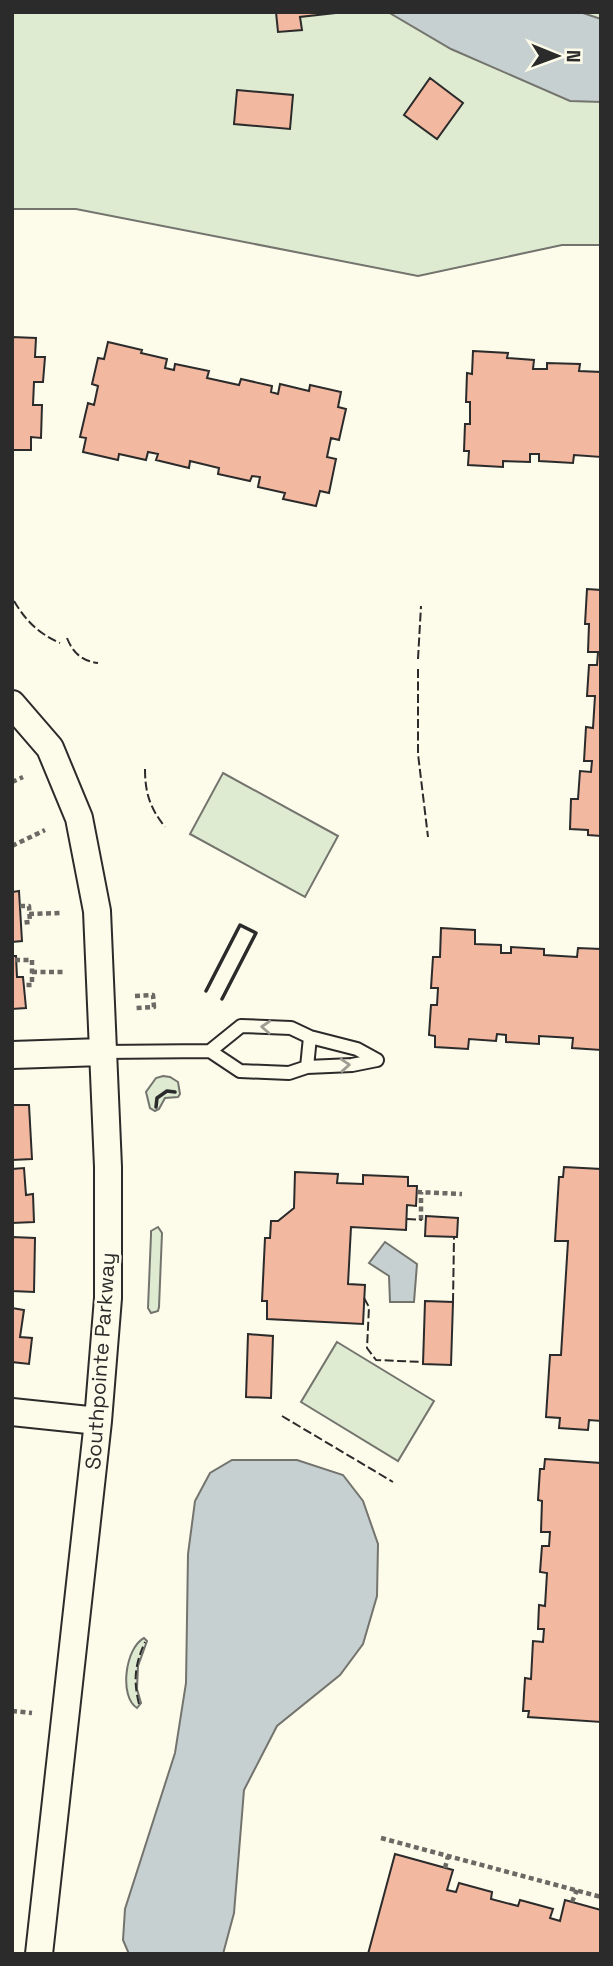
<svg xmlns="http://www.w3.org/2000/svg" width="613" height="1966" viewBox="0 0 613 1966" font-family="'Space Grotesk',sans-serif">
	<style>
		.green { fill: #deebd1; stroke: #74746e; stroke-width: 2 }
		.water { fill: #c7d0d0; stroke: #74746e; stroke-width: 2 }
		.building { fill: #f2b8a0; stroke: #2b2b2b; stroke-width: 2 }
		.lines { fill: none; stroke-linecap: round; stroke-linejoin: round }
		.service-casing { stroke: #2b2b2b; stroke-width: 16 }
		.minor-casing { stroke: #2b2b2b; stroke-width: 30 }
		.path { stroke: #6a6964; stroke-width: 4.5; stroke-dasharray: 5 3.5; stroke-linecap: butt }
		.service { stroke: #fdfbea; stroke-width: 12 }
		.minor { stroke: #fdfbea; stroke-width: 26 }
		.fence { stroke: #2b2b2b; stroke-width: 2; stroke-dasharray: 9 3.5; stroke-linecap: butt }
		.wall { stroke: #2b2b2b; stroke-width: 3.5 }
		.oneway { stroke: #9e9d94 }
		.labels { text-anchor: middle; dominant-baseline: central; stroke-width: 5; stroke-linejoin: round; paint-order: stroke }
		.street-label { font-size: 21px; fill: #2b2b2b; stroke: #fdfbea }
	</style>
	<rect width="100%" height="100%" fill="#fdfbea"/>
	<path class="green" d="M12,12H601V245H562L418,276L76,209H12Z
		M223,773L338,836L305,897L190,834Z
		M163,1076L170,1077L178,1082L180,1094L178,1097L165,1098L159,1109L155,1111L150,1108L146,1092L156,1078Z
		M158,1227L162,1233L159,1307L158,1311L151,1313L148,1308L151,1235V1231Z
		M337,1342L434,1401L398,1461L301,1402Z
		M144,1638L147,1641L138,1666L137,1689L141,1703L137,1708C119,1697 125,1648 144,1638Z"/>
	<path class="water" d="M388,12H580L601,19V102L570,101L451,49Z
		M385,1242L417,1264L414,1302H390L389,1276L369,1263Z
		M232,1460H297L343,1475L363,1501L378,1544L377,1596L363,1644L340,1675L277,1726L244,1790L234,1913L223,1954H129L123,1940L125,1909L175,1753L186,1683L188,1554L195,1501L210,1473Z"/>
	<path class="building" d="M276,12H335L336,13L300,17L302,30L278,32Z
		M430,78L463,103L437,139L404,115Z
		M237,90L293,95L290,129L234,124Z
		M12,337L36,338L35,357H45L43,382H34L33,405H42L41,438L31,437V450H12Z
		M108,342L142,350L141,353L167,359L165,368L174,370L175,364L209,371L207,378L239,385L241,379L272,386L271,392L278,394L280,384L309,391L310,385L341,392L338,407L346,409L339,440L331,438L327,457L336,459L329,493L320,491L316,506L283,499L285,493L258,487L260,477L252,476L250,481L218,474L219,468L190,461L189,468L156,460L158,454L148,452L146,460L119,454L118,460L83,452L86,438L80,437L88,403L94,405L98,386L92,384L98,358L104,359Z
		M473,351L508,353L507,358L534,360L533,369H547V363L580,364L579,371L601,372V457L574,455L573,463L539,461V454H530V462L503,461V467L468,465L469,451H464L465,424H470V402H466L467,373L472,374Z
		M587,589L601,590V836L588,835V830L570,829L571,799H578L580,771L591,772L592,761H584L586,727L593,728L595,696H587L589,665H597L598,652H588L589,624H585Z
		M19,891L22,941L12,942V892Z
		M441,928L475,930V944L501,945V953H511V947L544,949V955L577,957L578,948L601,949V1050L572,1048L573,1038L539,1036V1044L506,1042V1035L497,1034L496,1041L469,1039L468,1049L435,1047V1036L429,1035L431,1005H437L438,988H431L433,957H440Z
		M12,956H16L17,977H23L26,1008L12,1009Z
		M12,1105H29L32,1159L12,1160Z
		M564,1167L601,1169V1421L589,1420L588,1430L559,1428L560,1418L546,1417L550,1355H561L568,1241H555L559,1177H563Z
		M24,1168L26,1195L33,1194L34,1222L12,1223V1169Z
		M295,1172L338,1174L337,1183L363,1184V1175L408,1177V1186H417L416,1206L407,1205L406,1230L351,1227L348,1284L365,1285L363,1324L267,1319V1301H262L265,1238H270L271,1221H278L294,1208Z
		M426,1216L458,1218L457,1237L425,1236Z
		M12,1237L35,1238L34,1292L12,1291Z
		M425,1301L453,1302L451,1365L423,1364Z
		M12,1308L24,1310L20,1337L32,1338L29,1364L12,1362Z
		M248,1334L273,1336L271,1398L246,1397Z
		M545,1459L601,1463V1722L528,1717L529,1711H523L525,1678L531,1679L533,1641L543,1642L544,1629H538L539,1605L545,1606L547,1573L540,1572L542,1546H549L550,1532H541L542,1501L538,1500L540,1469H544Z
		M395,1854L453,1870L447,1890L456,1892L459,1883L492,1892L491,1899L518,1906L520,1900L553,1909L550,1918L560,1921L565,1900L601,1910V1954H368Z"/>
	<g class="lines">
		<defs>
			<path id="service" d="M210,1051L241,1026L291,1028L310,1037L357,1049L377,1060
				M102,1052L210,1051L240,1071L289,1073L307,1067L352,1065L377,1060
				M307,1067L310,1037"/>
			<path id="minor" d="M12,704L50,748L79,818L97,911L108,1167V1298L98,1421L39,1954
				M12,1055L102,1052
				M12,1412L98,1421"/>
		</defs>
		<use href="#service" class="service-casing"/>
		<use href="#minor" class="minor-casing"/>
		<path class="path" d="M12,782L23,777
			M12,846L45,830
			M20,906H29L30,922L21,923
			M29,914L63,913
			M15,960H32V985H24
			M32,972H66
			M135,996L153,995L154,1007L136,1008
			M417,1192L462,1194
			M421,1220V1192
			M12,1711L32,1713
			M381,1838L601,1897
			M445,1868L448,1856
			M572,1902L577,1890"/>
		<use href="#service" class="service"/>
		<use href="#minor" class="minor"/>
		<path class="fence" d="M14,601C26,621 38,633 60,643
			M67,638C73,653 82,661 98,663
			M418,659L421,606
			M418,669V754L428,837
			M145,769C145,793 150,808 165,827
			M407,1219L422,1220
			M364,1298L369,1307L367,1348L376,1360L423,1362
			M453,1302L454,1237
			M282,1416L393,1482
			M139,1704C133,1680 135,1664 145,1642"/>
		<path class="wall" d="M206,991L240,925L256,933L222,999
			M156,1107L157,1098L167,1091L175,1092"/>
	</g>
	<defs><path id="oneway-chevron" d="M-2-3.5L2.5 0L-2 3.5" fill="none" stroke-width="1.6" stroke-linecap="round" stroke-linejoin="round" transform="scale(1.75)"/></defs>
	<g class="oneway">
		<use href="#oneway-chevron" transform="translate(266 1027) rotate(-177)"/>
		<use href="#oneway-chevron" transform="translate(345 1065) rotate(-4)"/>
	</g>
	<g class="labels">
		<g class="street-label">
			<text transform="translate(100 1361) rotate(-86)">Southpointe Parkway</text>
		</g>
	</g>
	<rect width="613" height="1966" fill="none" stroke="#2b2b2b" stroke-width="28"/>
	<g transform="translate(557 56) rotate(91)" stroke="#fdfbea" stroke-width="5" paint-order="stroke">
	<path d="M0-5L12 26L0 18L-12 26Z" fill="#2b2b2b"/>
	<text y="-10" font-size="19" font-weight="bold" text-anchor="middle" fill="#2b2b2b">N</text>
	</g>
</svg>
